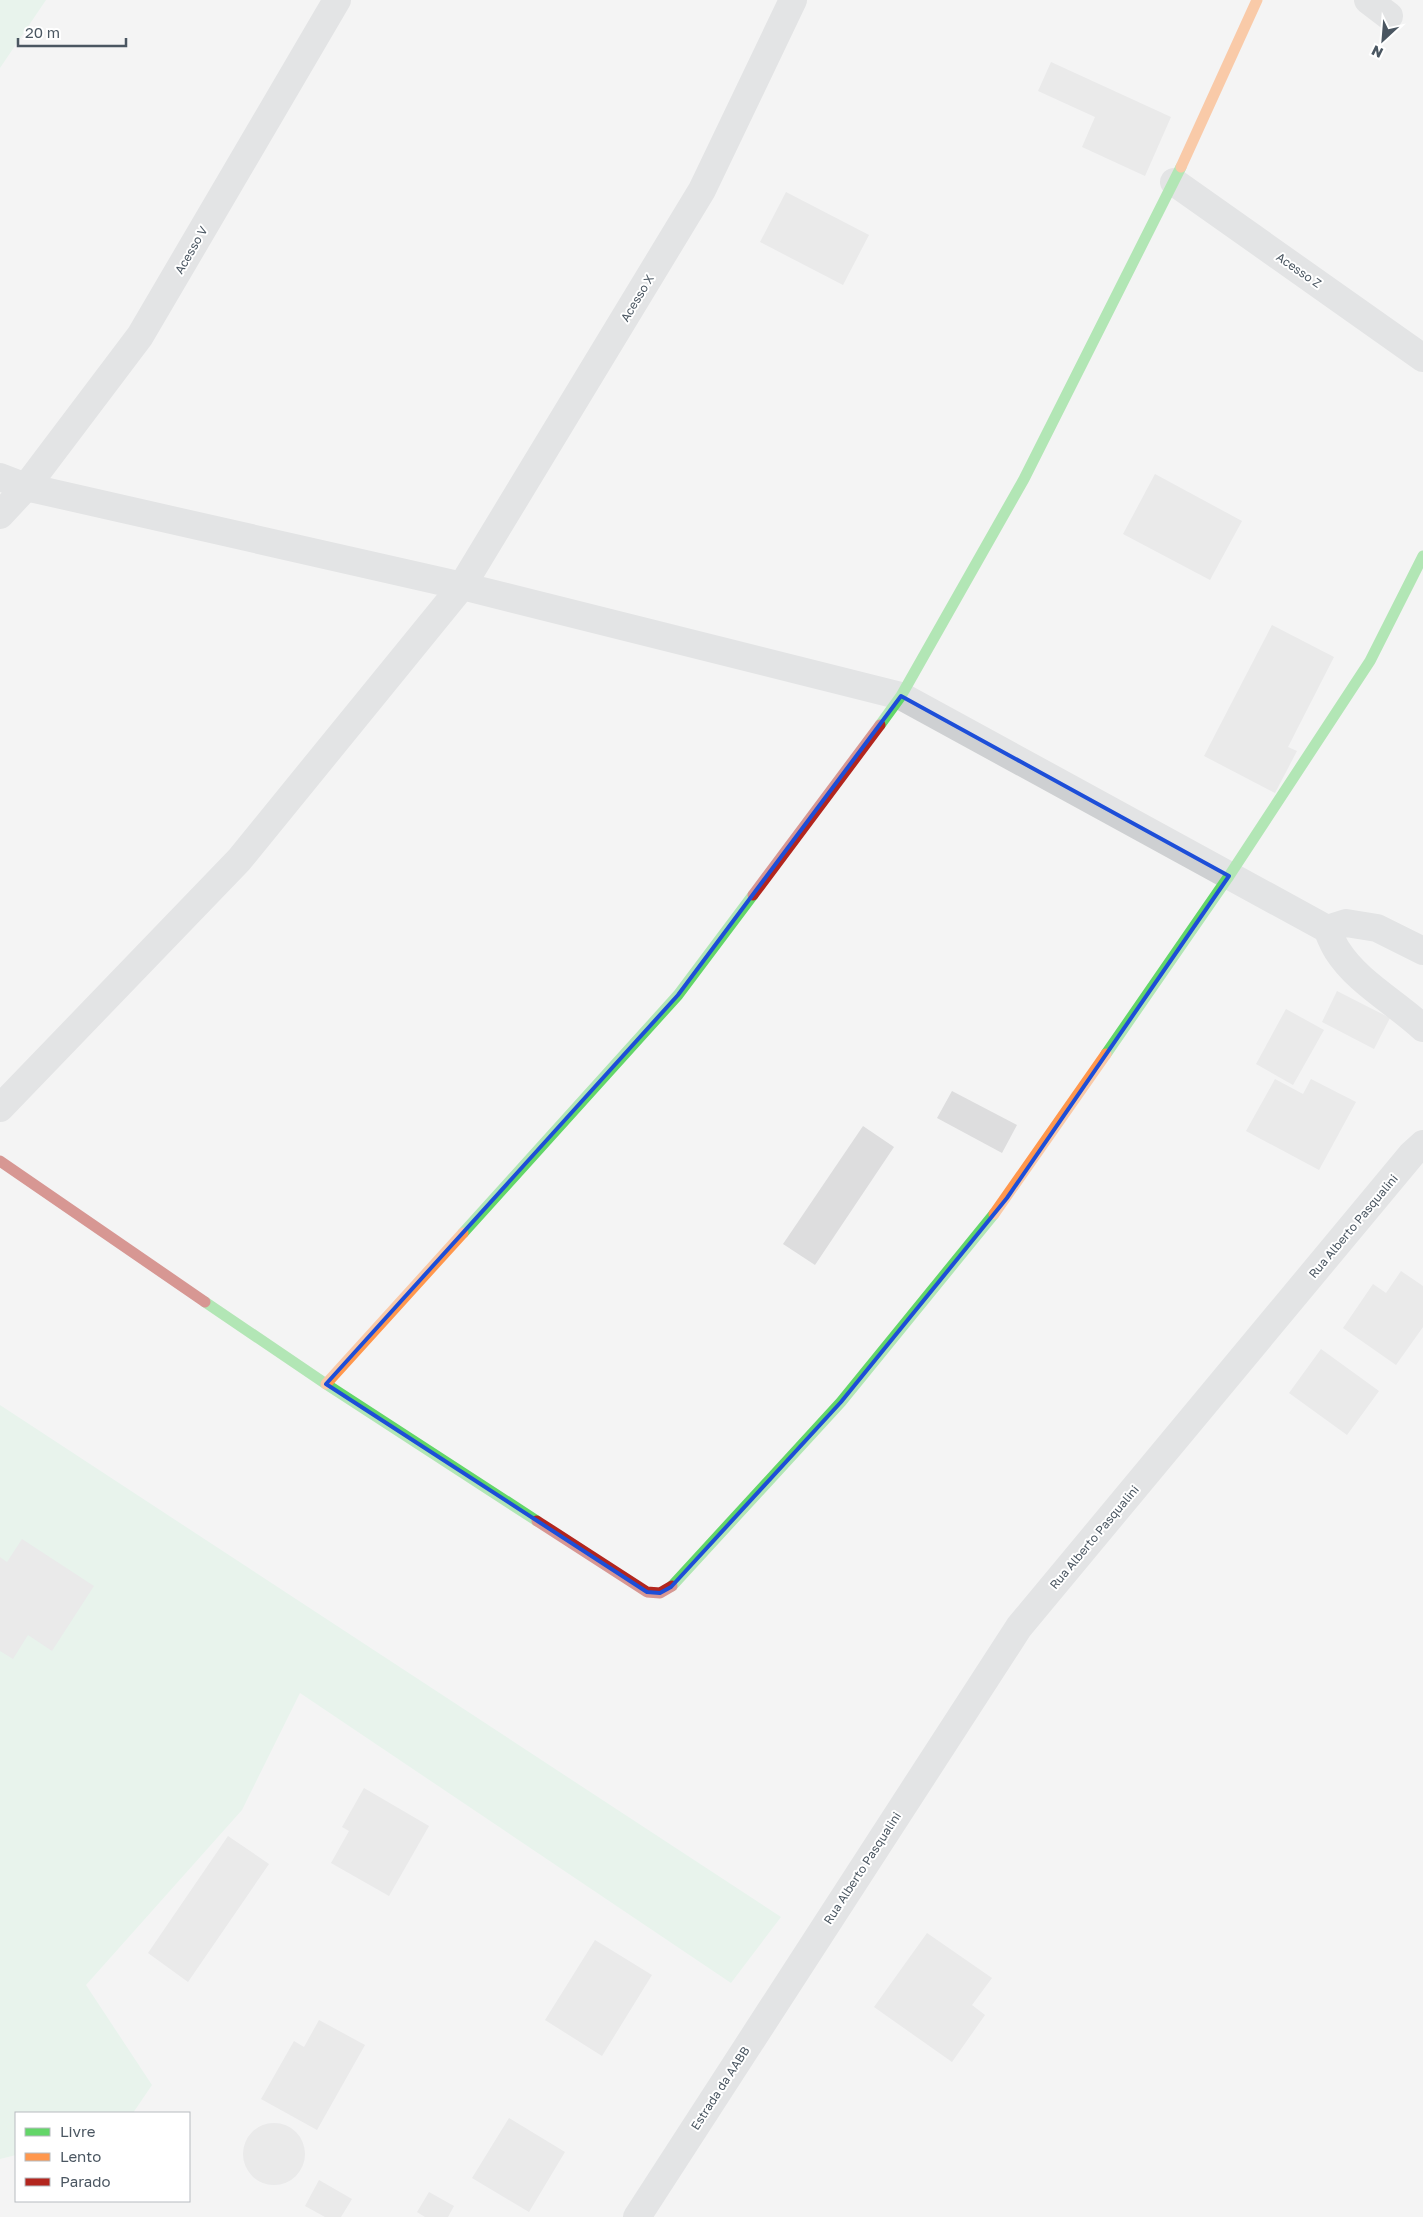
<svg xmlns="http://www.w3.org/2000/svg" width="1423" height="2217" viewBox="0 0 1423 2217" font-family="'Golos Text',sans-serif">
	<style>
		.green { fill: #d9f2e3 }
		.building { fill: #ddddde }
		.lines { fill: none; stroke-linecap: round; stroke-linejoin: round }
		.street { stroke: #ced0d2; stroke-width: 28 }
		.fast { stroke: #63d668; stroke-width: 11 }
		.slow { stroke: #ff974d; stroke-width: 11 }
		.jam { stroke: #b3261e; stroke-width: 11 }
		.marked { fill: none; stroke: #1d4ed8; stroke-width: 4; stroke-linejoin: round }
		.labels { text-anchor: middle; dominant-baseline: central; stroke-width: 4; stroke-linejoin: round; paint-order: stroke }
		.street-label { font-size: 12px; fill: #4a5661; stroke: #fff }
	</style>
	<rect width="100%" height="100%" fill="#f4f4f4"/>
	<path class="green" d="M0,0H46L0,68Z
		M0,1405L781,1917L731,1983L300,1693L242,1810L86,1985L152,2085L133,2113H16V2155L0,2159Z"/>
	<path class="building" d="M1051,62L1171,117L1145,176L1082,147L1095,117L1038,91Z
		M786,192L869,235L843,285L760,242Z
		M1155,474L1242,521L1210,580L1123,534Z
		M1272,625L1334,657L1288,747L1297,751L1275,793L1204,756Z
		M1337,991L1390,1018L1374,1049L1322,1022Z
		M1286,1009L1324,1030L1293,1085L1256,1064Z
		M1275,1079L1303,1094L1311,1079L1356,1102L1319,1170L1246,1131Z
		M952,1091L1017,1125L1002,1153L937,1118Z
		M863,1126L894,1147L815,1265L783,1244Z
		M1401,1271L1423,1286V1327L1396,1365L1343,1328L1373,1284L1386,1293Z
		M1321,1349L1379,1391L1347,1435L1289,1393Z
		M22,1539L94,1586L52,1651L28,1635L13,1659L0,1651V1557L7,1562Z
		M364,1788L429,1826L389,1896L331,1863L349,1831L342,1827Z
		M228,1836L269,1864L188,1982L148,1953Z
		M927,1933L992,1978L972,2005L985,2015L952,2062L874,2007Z
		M595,1940L652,1975L602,2056L545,2020Z
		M319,2020L365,2045L317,2130L261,2099L294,2041L304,2047Z
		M509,2118L565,2152L529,2212L472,2178Z
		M243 2154a31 31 0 1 1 62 0a31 31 0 1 1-62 0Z
		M319,2180L352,2199L341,2217H325L305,2206Z
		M429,2192L454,2206L448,2217H425L417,2212Z"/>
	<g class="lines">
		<path class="street" d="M1368,0L1389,16
			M1174,182L1423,358
			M0,477L26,487L462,586L901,696L1327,929C1330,936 1333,944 1337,950C1357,982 1395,1002 1423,1028
			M0,515L26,487L140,336L337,0
			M1327,929L1346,923L1377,928L1423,951
			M0,1108L239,860L462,586L702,190L793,0
			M637,2217L1019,1627L1412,1154L1423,1144"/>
		<path class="fast" d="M880,725L901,696L1024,479L1181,167
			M1106,1054L1229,876L1370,661L1423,556
			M463,1233L678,995L753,895
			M205,1302L326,1384L537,1521
			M672,1586L841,1402L994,1214"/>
		<path class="slow" d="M1181,167L1257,0
			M994,1214L1106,1054
			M326,1384L463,1233"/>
		<path class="jam" d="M753,895L880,725
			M0,1161L205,1302
			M537,1521L647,1592L660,1593L672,1586"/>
	</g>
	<path d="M0 0H1423V2217H0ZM901,696L1229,876L1007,1198L841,1402L671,1587L660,1593L647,1592L326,1384L678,995Z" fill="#f4f4f4" fill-opacity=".55" fill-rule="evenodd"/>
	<path class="marked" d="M901,696L1229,876L1007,1198L841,1402L671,1587L660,1593L647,1592L326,1384L678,995Z"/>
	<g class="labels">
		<g class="street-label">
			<text transform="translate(191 250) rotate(-60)">Acesso V</text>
			<text transform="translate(1299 270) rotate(35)">Acesso Z</text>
			<text transform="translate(637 298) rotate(-59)">Acesso X</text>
			<text transform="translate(1353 1226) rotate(-50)">Rua Alberto Pasqualini</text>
			<text transform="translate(1094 1537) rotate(-50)">Rua Alberto Pasqualini</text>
			<text transform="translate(862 1868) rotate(-57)">Rua Alberto Pasqualini</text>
			<text transform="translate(720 2088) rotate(-57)">Estrada da AABB</text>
		</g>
	</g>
	<rect x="15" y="2112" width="175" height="90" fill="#ffffff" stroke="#b7bbc0"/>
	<rect x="25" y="2128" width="25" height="8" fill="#63d668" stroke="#b7bbc0"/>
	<text x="60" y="2137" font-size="15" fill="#4a5661">Livre</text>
	<rect x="25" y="2153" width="25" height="8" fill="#ff974d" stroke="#b7bbc0"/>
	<text x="60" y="2162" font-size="15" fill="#4a5661">Lento</text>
	<rect x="25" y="2178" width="25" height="8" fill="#b3261e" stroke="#b7bbc0"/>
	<text x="60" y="2187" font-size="15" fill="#4a5661">Parado</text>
	<g transform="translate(1383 40) rotate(206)" stroke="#ffffff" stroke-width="4" paint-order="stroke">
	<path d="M0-4L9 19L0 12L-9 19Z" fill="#4a5661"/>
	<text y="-8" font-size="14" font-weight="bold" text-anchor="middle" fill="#4a5661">N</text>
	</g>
	<path d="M18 38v8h108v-8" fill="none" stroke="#4a5661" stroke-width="2.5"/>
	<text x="25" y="38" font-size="15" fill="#4a5661" stroke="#ffffff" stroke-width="4" paint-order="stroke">20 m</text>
</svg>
